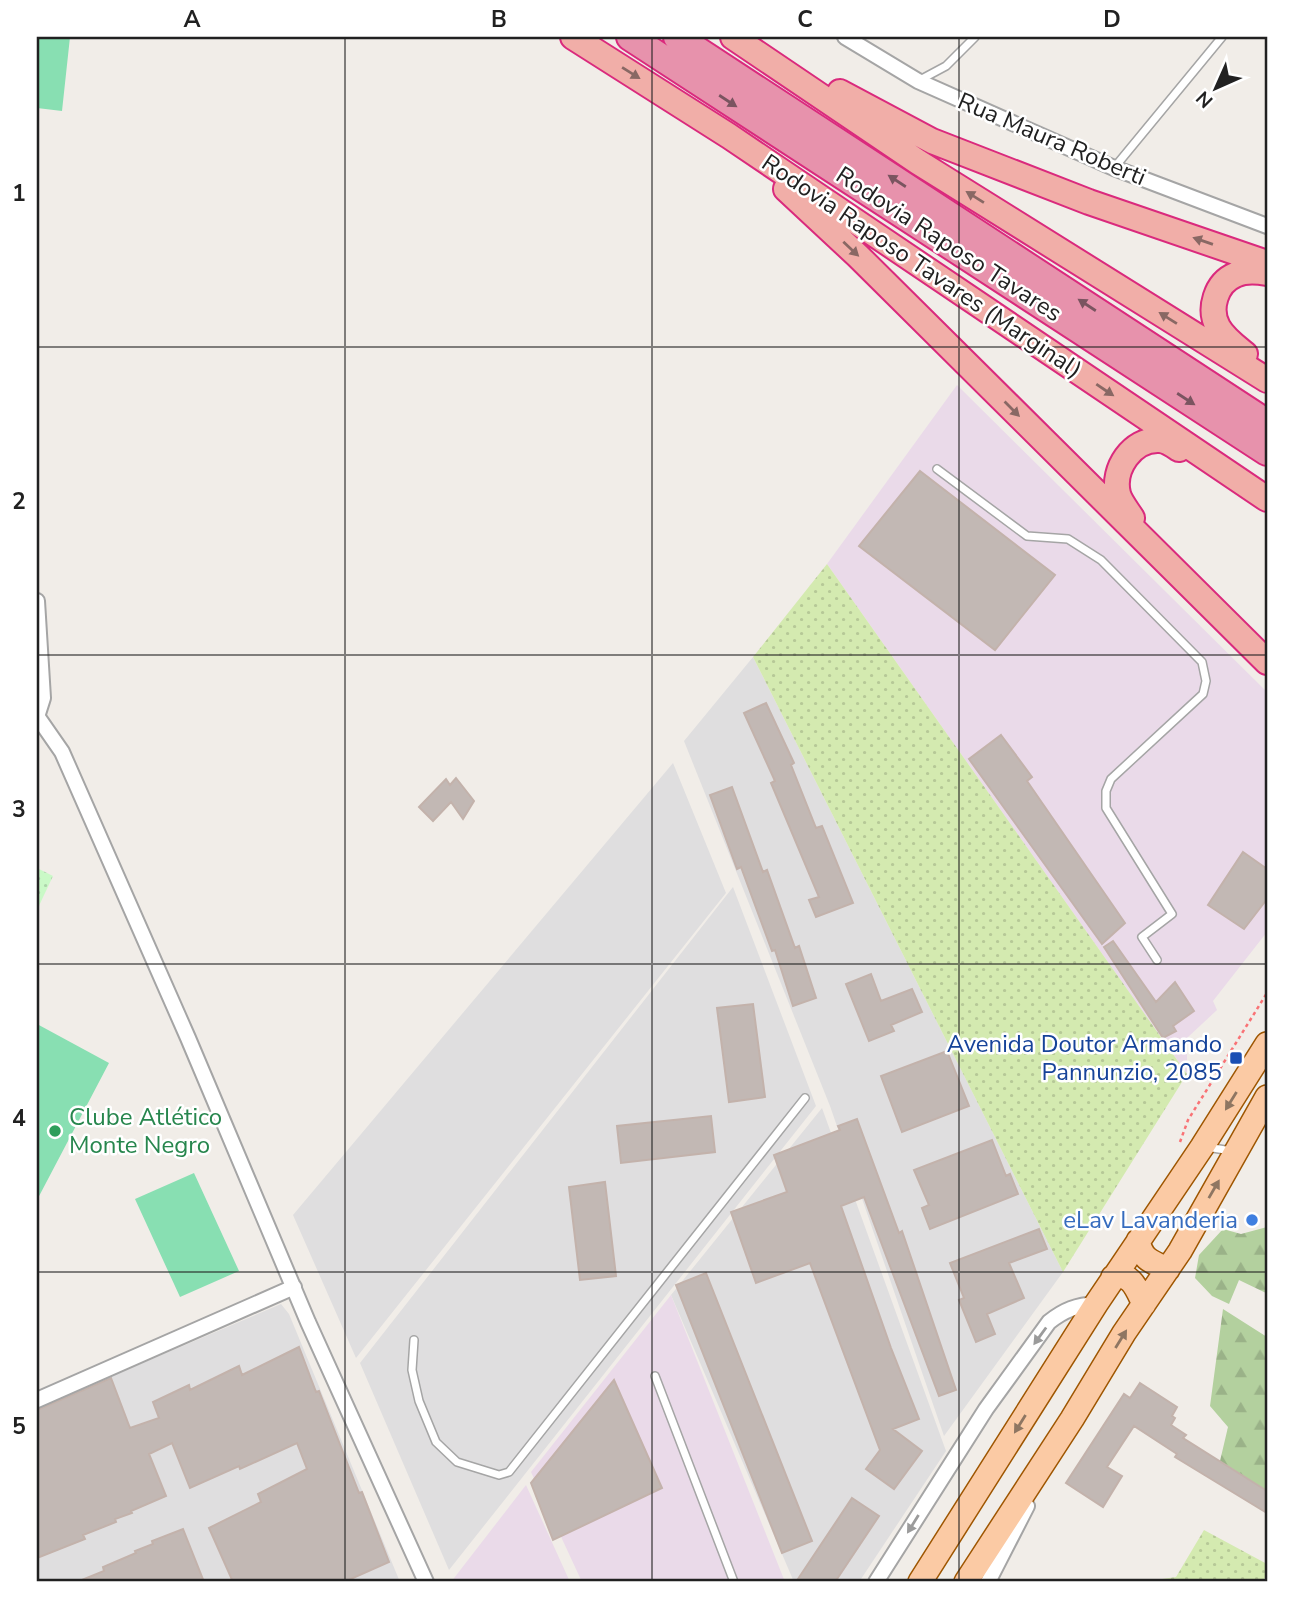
<svg xmlns="http://www.w3.org/2000/svg" width="1304" height="1619" viewBox="0 0 1304 1619" font-family="'Nunito Sans',sans-serif">
	<style>
		.residential { fill: #dfdedf }
		.industrial { fill: #eadae9 }
		.grass { fill: url(#grass-dots) }
		.forest { fill: url(#forest-firs) }
		.park { fill: url(#park-dots) }
		.pitch { fill: #88dfb2 }
		.building { fill: #c2b8b4; stroke: #c3b2ab; stroke-width: 2 }
		.lines { fill: none; stroke-linecap: round; stroke-linejoin: round }
		.service-casing { stroke: #a5a5a5; stroke-width: 10 }
		.minor-casing { stroke: #a5a5a5; stroke-width: 18 }
		.primary-casing { stroke: #9e5601; stroke-width: 26 }
		.trunk-casing { stroke: #da2a7d; stroke-width: 28 }
		.motorway-casing { stroke: #da2a7d; stroke-width: 30 }
		.path { stroke: #f97275; stroke-width: 2.5; stroke-dasharray: 3.5 3.5; stroke-linecap: butt }
		.service { stroke: #fff; stroke-width: 7 }
		.minor { stroke: #fff; stroke-width: 14 }
		.primary { stroke: #fbcaa4; stroke-width: 23 }
		.trunk { stroke: #f1aea8; stroke-width: 24 }
		.motorway { stroke: #e792ac; stroke-width: 26 }
		.oneway { fill: #896864 }
		.oneway2 { fill: #7a5460 }
		.oneway3 { fill: #8e7662 }
		.oneway4 { fill: #9b9b9b }
		.grid { fill: none; stroke: #212121; stroke-width: 2; stroke-opacity: 0.55 }
		.transit-dot { fill: #1a4fb4; stroke: #fff; stroke-width: 2.5 }
		.leisure-dot { fill: #2e9e5b; stroke: #fff; stroke-width: 2.5 }
		.shop-dot { fill: #3f7fe0; stroke: #fff; stroke-width: 2.5 }
		.labels { text-anchor: middle; dominant-baseline: central; stroke-width: 5; stroke-linejoin: round; paint-order: stroke }
		.street-label { font-size: 24px; fill: #212121; stroke: #fff }
		.transit-label { font-size: 24px; fill: #164399; stroke: #fff; text-anchor: end }
		.leisure-label { font-size: 24px; fill: #27864d; stroke: #fff; text-anchor: start }
		.shop-label { font-size: 24px; fill: #366cbe; stroke: #fff; text-anchor: end }
		.neatline { fill: none; stroke: #212121; stroke-width: 2.5 }
		.grid-label { font-size: 23px; text-anchor: middle; font-weight: bold; fill: #212121 }
	</style>
	<defs>
		<pattern id="grass-dots" width="8" height="8" patternUnits="userSpaceOnUse" patternTransform="scale(1.75)"><rect width="8" height="8" fill="#d4eab0"/><path d="M2 2h.1M6 6h.1" fill="none" stroke="#b6c897" stroke-width="1.8" stroke-linecap="round"/></pattern>
		<pattern id="forest-firs" width="22" height="20" patternUnits="userSpaceOnUse" patternTransform="scale(1.75)"><rect width="22" height="20" fill="#b3d09e"/><path d="M5 1l3.5 6h-7zM16 11l3.5 6h-7z" fill="#9ab288"/></pattern>
		<pattern id="park-dots" width="8" height="8" patternUnits="userSpaceOnUse" patternTransform="scale(1.75)"><rect width="8" height="8" fill="#caf9c7"/><path d="M2 2h.1M6 6h.1" fill="none" stroke="#add5ab" stroke-width="1.8" stroke-linecap="round"/></pattern>
	</defs>
	<rect width="100%" height="100%" fill="#f1ede8"/>
	<path class="residential" d="M753,657L1063,1272L944,1436L830,1106L684,741Z
		M673,763L726,893L356,1358L293,1215Z
		M733,887L816,1106L449,1570L360,1363Z
		M822,1108L946,1451L859,1582H794L671,1295Z
		M281,1304L289,1314L400,1582H37V1408Z"/>
	<path class="industrial" d="M957,385L1267,692V932L1213,1001L1217,1010L1187,1038V1074L827,564Z
		M671,1295L785,1582H582L531,1472Z
		M526,1485L570,1582H451Z"/>
	<path class="grass" d="M827,564L1187,1074L1063,1272L753,657Z
		M1204,1530L1267,1564C1267,1573 1268,1578 1259,1582H1141L1176,1577Z"/>
	<path class="forest" d="M1267,1227L1266,1293L1239,1280L1229,1304L1212,1296L1195,1278L1199,1255L1223,1229L1241,1234Z
		M1223,1309L1267,1337V1491L1220,1461L1228,1427L1210,1406Z"/>
	<path class="park" d="M37,868L53,876L37,910Z"/>
	<path class="pitch" d="M37,37H70L62,111L37,108Z
		M37,1024L109,1063L37,1200V1023Z
		M194,1173L239,1271L180,1297L135,1199Z"/>
	<path class="building" d="M920,471L1055,575L995,650L859,546Z
		M766,703L794,763L791,765L816,828L822,826L853,903L816,917L809,900L819,897L771,783L775,781L744,713Z
		M1001,735L1032,777L1027,781L1125,923L1102,944L969,759Z
		M456,778L474,801L463,819L451,802L433,821L419,807L446,779L450,785Z
		M732,787L763,872L767,870L795,948L799,946L816,998L793,1006L775,950L772,951L741,867L737,869L710,795Z
		M1243,852L1267,869V899L1244,929L1208,905Z
		M1113,941L1156,1002L1175,982L1194,1011L1173,1026L1176,1031L1163,1038L1104,947Z
		M871,974L881,1001L912,989L922,1012L891,1025L894,1031L869,1041L846,984Z
		M753,1004L765,1097L729,1102L717,1008Z
		M947,1051L969,1106L902,1132L881,1076Z
		M711,1116L715,1152L621,1163L617,1126Z
		M857,1119L899,1233L902,1231L956,1390L939,1396L864,1197L841,1206L891,1348L919,1419L893,1429L922,1451L894,1489L866,1469L880,1450L810,1263L756,1283L731,1212L787,1192L774,1155L840,1130L838,1126Z
		M992,1140L1006,1176L1010,1174L1018,1194L930,1229L922,1208L929,1205L914,1170Z
		M605,1182L616,1276L580,1280L569,1187Z
		M1039,1229L1047,1249L1009,1263L1024,1298L987,1314L995,1334L976,1342L959,1300L964,1298L950,1263Z
		M706,1273L812,1541L782,1553L676,1285Z
		M299,1347L316,1392L319,1391L359,1493L362,1492L389,1562L344,1582H233L209,1528L261,1502L258,1494L307,1469L297,1443L240,1469L239,1466L190,1488L172,1443L149,1454L166,1496L131,1511L132,1513L115,1519L116,1522L83,1535L85,1539L37,1558V1410L111,1378L130,1428L159,1418L153,1402L189,1385L190,1390L239,1366L242,1375Z
		M614,1380L662,1488L553,1540L531,1483Z
		M1140,1383L1177,1407L1172,1416L1175,1418L1171,1425L1186,1435L1183,1438L1267,1491V1513L1175,1457L1177,1454L1134,1426L1107,1467L1122,1476L1103,1507L1066,1483L1124,1394L1130,1398Z
		M852,1498L879,1516L835,1582H796Z
		M183,1529L204,1582H77L104,1571L103,1567L136,1553L135,1551L153,1544L152,1541Z"/>
	<g class="lines">
		<defs>
			<path id="service" d="M918,81L946,66L975,37
				M1114,168L1222,37
				M937,469L1027,536L1068,539L1101,560L1202,662L1206,681L1203,694L1111,779L1106,791V808L1172,914L1142,937L1157,960
				M1206,1147L1232,1151
				M414,1340L412,1370L419,1401L436,1442L457,1462L499,1475L509,1472L805,1098
				M655,1376L734,1582"/>
			<path id="minor" d="M845,37L918,81L1114,168L1267,226
				M37,601L43,698L37,717
				M37,716L62,752L188,1038L308,1322L426,1582
				M37,1400L294,1287
				M876,1582L986,1409L1049,1322C1064,1310 1077,1305 1096,1304
				M988,1582L1027,1506"/>
			<path id="primary" d="M1138,1241C1142,1260 1152,1262 1168,1269
				M1113,1277C1132,1272 1137,1290 1144,1304
				M920,1582L1096,1304L1202,1147L1267,1044
				M966,1582L1072,1419L1124,1333L1180,1251L1267,1097"/>
			<path id="trunk" d="M573,37L729,136L1267,499
				M733,37L918,162L1267,380
				M840,92L932,141L1089,202L1267,263
				M786,189L858,256L1267,662
				M1245,354C1235,346 1224,338 1218,327C1208,309 1216,283 1235,275C1245,270 1256,271 1267,273
				M1132,518C1127,510 1120,502 1118,494C1112,469 1132,439 1159,440C1166,440 1173,445 1179,449"/>
			<path id="motorway" d="M630,37L1267,452
				M677,37L1267,423"/>
		</defs>
		<use href="#service" class="service-casing"/>
		<use href="#minor" class="minor-casing"/>
		<use href="#primary" class="primary-casing"/>
		<use href="#trunk" class="trunk-casing"/>
		<use href="#motorway" class="motorway-casing"/>
		<path class="path" d="M1180,1142L1188,1120L1267,993"/>
		<use href="#service" class="service"/>
		<use href="#minor" class="minor"/>
		<use href="#primary" class="primary"/>
		<use href="#trunk" class="trunk"/>
		<use href="#motorway" class="motorway"/>
	</g>
	<defs><path id="oneway-solid" d="M-6-.8H1V-3.2L6.5 0L1 3.2V.8H-6Z" transform="scale(1.75)"/></defs>
	<g class="oneway">
		<use href="#oneway-solid" transform="translate(631 73) rotate(32)"/>
		<use href="#oneway-solid" transform="translate(975 197) rotate(-148)"/>
		<use href="#oneway-solid" transform="translate(1203 241) rotate(-161)"/>
		<use href="#oneway-solid" transform="translate(851 249) rotate(43)"/>
		<use href="#oneway-solid" transform="translate(1168 318) rotate(-148)"/>
		<use href="#oneway-solid" transform="translate(1105 390) rotate(34)"/>
		<use href="#oneway-solid" transform="translate(1012 409) rotate(45)"/>
	</g>
	<g class="oneway2">
		<use href="#oneway-solid" transform="translate(728 101) rotate(33)"/>
		<use href="#oneway-solid" transform="translate(897 181) rotate(-147)"/>
		<use href="#oneway-solid" transform="translate(1087 305) rotate(-147)"/>
		<use href="#oneway-solid" transform="translate(1186 399) rotate(33)"/>
	</g>
	<g class="oneway3">
		<use href="#oneway-solid" transform="translate(1231 1101) rotate(122)"/>
		<use href="#oneway-solid" transform="translate(1214 1189) rotate(-60)"/>
		<use href="#oneway-solid" transform="translate(1121 1339) rotate(-58)"/>
		<use href="#oneway-solid" transform="translate(1020 1424) rotate(122)"/>
	</g>
	<g class="oneway4">
		<use href="#oneway-solid" transform="translate(1040 1336) rotate(126)"/>
		<use href="#oneway-solid" transform="translate(913 1524) rotate(122)"/>
	</g>
	<path class="grid" d="M345,37V1582M652,37V1582M959,37V1582M37,347H1267M37,655H1267M37,964H1267M37,1272H1267"/>
	<rect class="transit-dot" x="1229" y="1051" width="14" height="14" rx="3.5"/>
	<circle class="leisure-dot" cx="55" cy="1131" r="7"/>
	<circle class="shop-dot" cx="1252" cy="1220" r="7"/>
	<g class="labels">
		<g class="street-label">
			<text transform="translate(1052 139) rotate(23)">Rua Maura Roberti</text>
			<text transform="translate(949 244) rotate(33)">Rodovia Raposo Tavares</text>
			<text transform="translate(922 266) rotate(34)">Rodovia Raposo Tavares (Marginal)</text>
		</g>
		<g class="transit-label">
			<text x="1222" y="1044">Avenida Doutor Armando<tspan x="1222" dy="28">Pannunzio, 2085</tspan></text>
		</g>
		<g class="leisure-label">
			<text x="69" y="1117">Clube Atlético<tspan x="69" dy="28">Monte Negro</tspan></text>
		</g>
		<g class="shop-label">
			<text x="1238" y="1220">eLav Lavanderia</text>
		</g>
	</g>
	<rect width="1304" height="1619" fill="none" stroke="#ffffff" stroke-width="77"/>
	<g transform="translate(1216 88) rotate(225)" stroke="#ffffff" stroke-width="5" paint-order="stroke">
	<path d="M0-5L12 26L0 18L-12 26Z" fill="#212121"/>
	<text y="-10" font-size="19" font-weight="bold" text-anchor="middle" fill="#212121">N</text>
	</g>
	<rect x="38" y="38" width="1228" height="1542" class="neatline"/>
	<g class="grid-label">
		<text x="192" y="27">A</text>
		<text x="499" y="27">B</text>
		<text x="805" y="27">C</text>
		<text x="1112" y="27">D</text>
		<text x="19" y="201">1</text>
		<text x="19" y="509">2</text>
		<text x="19" y="817">3</text>
		<text x="19" y="1126">4</text>
		<text x="19" y="1434">5</text>
	</g>
</svg>
